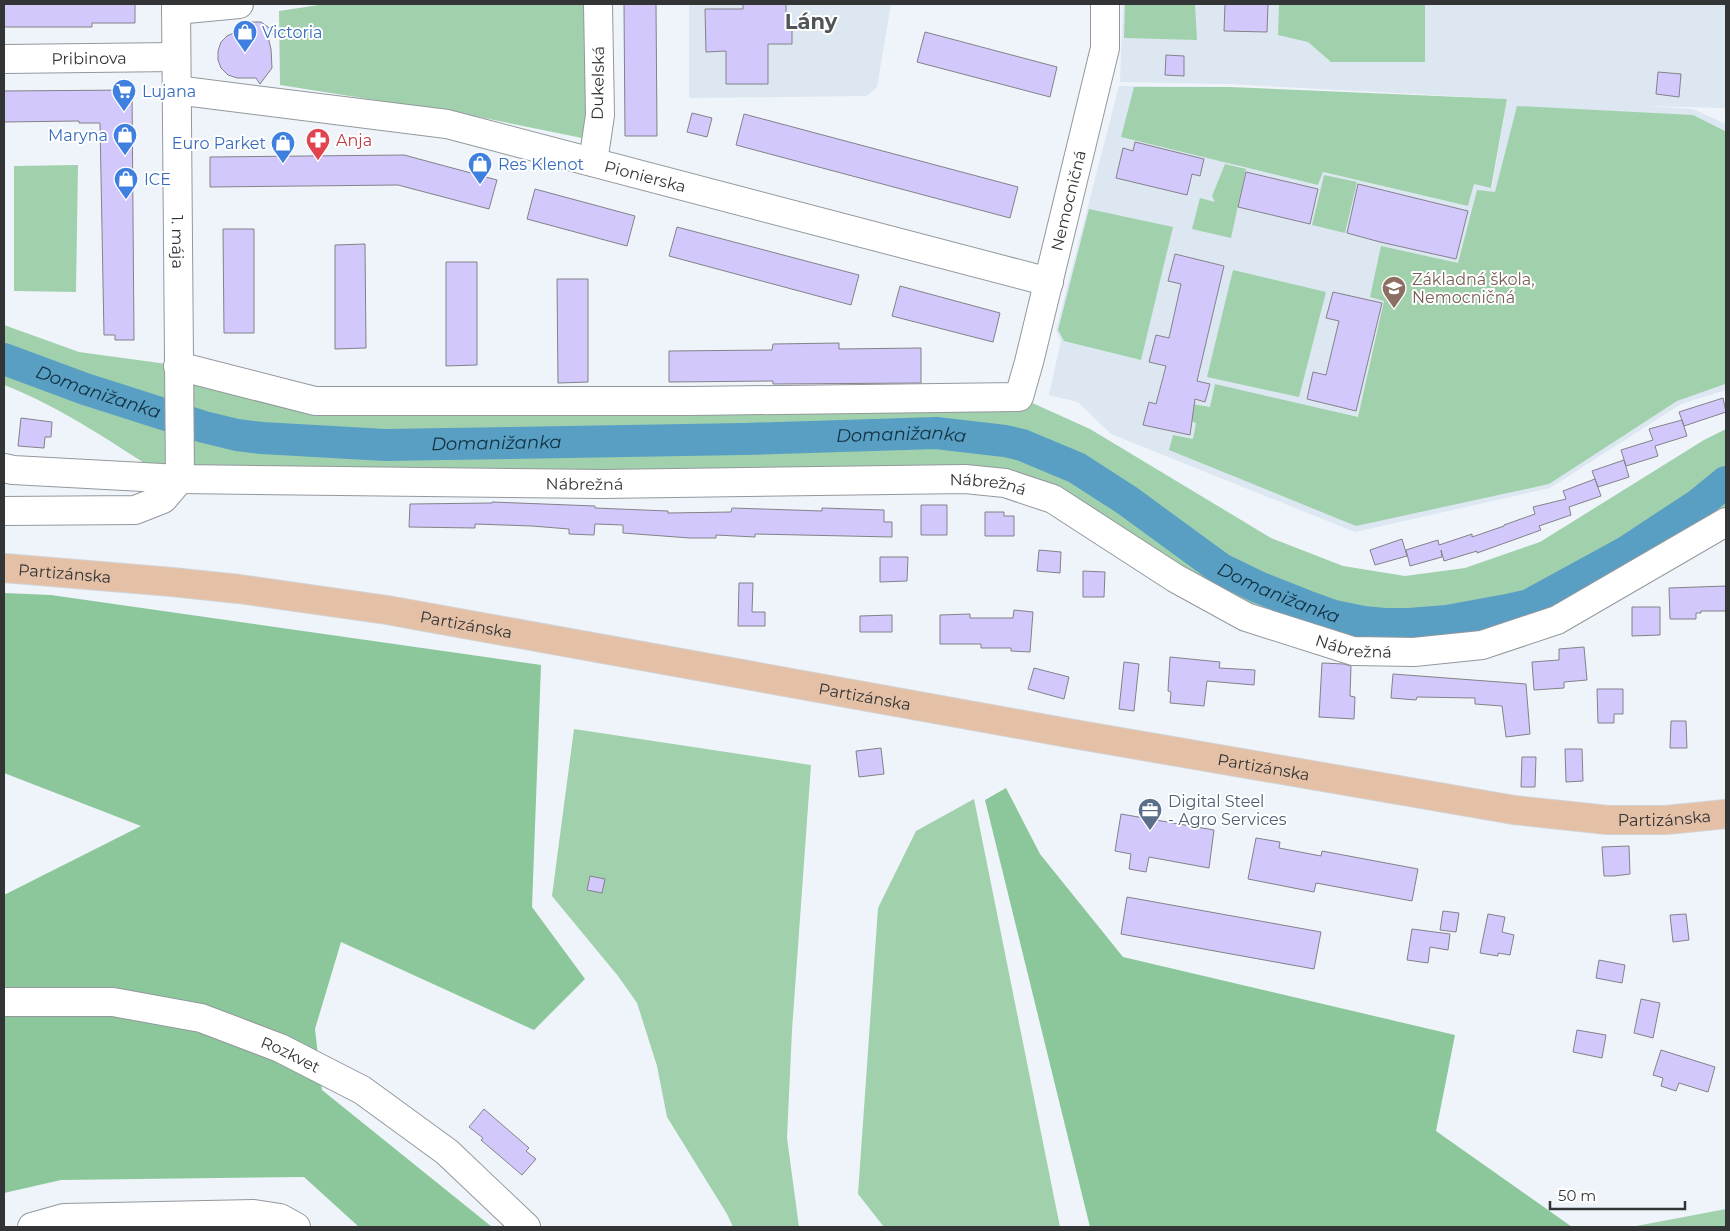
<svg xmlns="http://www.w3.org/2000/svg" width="1730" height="1231" viewBox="0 0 1730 1231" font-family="Montserrat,sans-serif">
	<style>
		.built { fill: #dce7f1 }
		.green { fill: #a1d1ac }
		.forest { fill: #8bc79a }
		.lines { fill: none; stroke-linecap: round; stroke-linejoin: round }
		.river { stroke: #599fc4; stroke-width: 32 }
		.building { fill: #d2c8fb; stroke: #838288 }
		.minor-casing { stroke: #93989d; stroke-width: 30 }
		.major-casing { stroke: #d2d2d3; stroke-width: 30 }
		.minor { stroke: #fff; stroke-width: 28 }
		.major { stroke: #e4c0a6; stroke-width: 28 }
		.labels { text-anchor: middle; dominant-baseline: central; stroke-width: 4; stroke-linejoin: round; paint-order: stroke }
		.shop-label { font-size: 16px; fill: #366cbe; stroke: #fff; text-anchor: start }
		.street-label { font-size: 16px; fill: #323436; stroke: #fff }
		.health-label { font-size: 16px; fill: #be3a42; stroke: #fff; text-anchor: start }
		.education-label { font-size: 16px; fill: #785e54; stroke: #fff; text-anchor: start }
		.service-label { font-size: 16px; fill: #4e5e75; stroke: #fff; text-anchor: start }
		.water-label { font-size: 18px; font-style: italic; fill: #113141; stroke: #fff }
		.district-label { font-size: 21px; font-weight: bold; fill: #505559; stroke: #fff }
	</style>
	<rect width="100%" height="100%" fill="#eef4f9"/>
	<path class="built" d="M689,4H891L877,87L867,96L689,98Z
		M1123,4H1726V108L1642,106L1693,109L1726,124V390L1681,404L1550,488L1355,532L1111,434L1078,402L1049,395L1061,341L1056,330L1119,86L1229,87L1319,185L1322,172L1468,206L1474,184L1492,188L1507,99L1228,84L1120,82Z"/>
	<path class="green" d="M325,4H591L587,139L469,115L280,85L279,11Z
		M1125,4H1195L1197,40L1124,38Z
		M1279,4H1425V62H1331L1308,42L1278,35Z
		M1134,87H1229L1507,99L1491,188L1474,184L1468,206L1323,172L1318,185L1121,137Z
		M1517,106L1693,115L1725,131V384L1677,401L1549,484L1356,526L1169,450L1173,435L1193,439L1196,423L1188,420L1192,404L1210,407L1215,384L1358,417L1384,301L1370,297L1381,246L1458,263L1477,190L1495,192Z
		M1225,164L1246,169L1231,238L1192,229L1200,198L1215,202L1212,196Z
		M78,165L76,292L14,291V166Z
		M1324,175L1357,182L1345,233L1312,225Z
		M1089,209L1173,227L1141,360L1064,341L1058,330Z
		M1233,270L1326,292L1299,397L1207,377Z
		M4,325L79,352L167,364L168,478C115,445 62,407 4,385Z
		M190,369L315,401L1019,397L1090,429L1271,538L1343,566L1405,576L1465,568L1540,542L1704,440L1726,429V522L1557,620L1414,652L1246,617L1005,483L193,479Z
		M574,729L811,765L792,1030L787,1138L799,1227H733L727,1214L667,1117L657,1066L637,1003L618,976L552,896Z
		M974,799L1060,1227H884L858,1194L878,908L916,831Z
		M1726,1209V1227H1631Z"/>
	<path class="forest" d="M4,593L51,595L541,665L532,907L585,979L534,1030L341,942L315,1029L322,1090L492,1227H359L304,1177L61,1180L4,1193V895L141,826L4,773Z
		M1006,788L1040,854L1123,957L1455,1035L1436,1131L1572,1227H1090L985,800Z"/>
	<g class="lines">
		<path class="river" id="s1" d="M4,359L85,389L204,427L237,435L262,438L385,445L744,439L936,433L1005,441L1022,445L1077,468L1128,501L1221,569L1258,587L1306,606L1334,616L1363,622L1385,624H1409L1447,621L1507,610L1529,605L1626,552L1699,504L1726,482"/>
	</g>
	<path class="building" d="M4,4H135V23H92V27H4Z
		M624,4H656L657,136H625Z
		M743,4H786V24H792V44H768V84H726V51L706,52L705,9H743Z
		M1225,4H1268L1267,32L1224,31Z
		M240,22H261L275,32L268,37L271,49L272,68L260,84L256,78H237L228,75L221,68L218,60V51L221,42L227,36L240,30Z
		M925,32L1057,67L1050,97L917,62Z
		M1166,55L1184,56V76L1165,75Z
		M1658,72L1681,74L1679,97L1656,94Z
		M132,90L134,340H115V335H104L100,123H79V121L4,122V91Z
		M692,113L712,118L707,137L687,132Z
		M744,114L1018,187L1010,218L736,145Z
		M1135,142L1204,159L1200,176L1192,174L1187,195L1116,178L1123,148L1133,151Z
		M404,155L497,180L489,209L398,185L210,187V157Z
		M1246,172L1318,189L1310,224L1238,207Z
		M1358,184L1468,211L1456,259L1380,242L1347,233Z
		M535,189L635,216L627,246L527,219Z
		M677,227L859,275L851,305L669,256Z
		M223,229H254V333H224Z
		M365,244L366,348L335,349V245Z
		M1175,254L1224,266L1197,381L1210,384L1205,402L1195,399L1190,435L1143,425L1149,402L1156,404L1166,366L1149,362L1156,335L1169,338L1181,284L1168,281Z
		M446,262H477V365L446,366Z
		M557,279H588V382L558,383Z
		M900,286L1000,313L993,342L892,316Z
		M1333,292L1382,303L1356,411L1307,399L1313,372L1326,375L1339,321L1326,318Z
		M839,343V349L921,348V383L773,384V381L669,382V351L772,350L773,344Z
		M1723,398L1726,412L1684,426L1679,412Z
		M21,418L52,422L51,437H45L44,448L18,446Z
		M1682,420L1687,436L1655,446L1658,456L1626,466L1621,450L1653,440L1649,429Z
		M1624,460L1629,477L1598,487L1592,471Z
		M1595,479L1601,496L1569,507L1571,515L1539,526L1541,530L1477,553V551L1444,561L1441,550L1442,557L1410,566L1406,550L1438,540L1439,545L1472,534V537L1504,526V525L1535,514L1533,507L1566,499L1563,491Z
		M492,502L595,506V508L668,511V513L731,512L732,508L822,511V508L884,510V522H892V537L755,534V537L716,535V538H690L623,533V525L595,524L594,535L569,534V529L532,526L475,524V528L409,527L410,504L492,503Z
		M921,505H947V535H921Z
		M985,512H1004V516H1014V536H985Z
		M1402,539L1407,556L1375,565L1370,550Z
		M1039,550L1061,552L1060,573L1037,571Z
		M880,557H908L907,581L880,582Z
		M1083,571L1105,572L1104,597H1083Z
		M739,583H753L752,612H765V626H738Z
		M1726,586V611H1701V613H1696V619H1670L1669,588Z
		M1632,607H1660V635L1632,636Z
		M1014,610L1033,612L1030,652L1011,651V648H981V644H940V615L970,614V618H1013Z
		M892,615V632H860V616Z
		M1584,647L1587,680L1564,682V688L1534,690L1532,662L1559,660V649Z
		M1170,657L1220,662L1219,668L1255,670L1254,685L1207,681L1204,706L1170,703L1171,692L1168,691Z
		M1124,662L1139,664L1134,711L1119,709Z
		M1322,663L1344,664L1351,666L1350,696L1355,697L1354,719L1319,717Z
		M1034,668L1069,677L1064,699L1028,689Z
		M1393,674L1526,684L1530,734L1506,737L1502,706L1475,704V698L1417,697L1416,700L1391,698Z
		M1597,689H1623V714H1614V723H1598Z
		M1671,721H1686L1687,748H1670Z
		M881,748L884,774L859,777L856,751Z
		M1565,749H1582L1583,781L1566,782Z
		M1522,757H1536L1535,787H1521Z
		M1121,814L1214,830L1209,868L1149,857L1146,872L1129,869L1131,854L1115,851Z
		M1256,838L1280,842L1279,848L1321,856L1322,851L1418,869L1412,901L1316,883L1314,892L1248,879Z
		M1629,846L1630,874L1614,876H1604L1602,847Z
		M590,876L605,879L602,893L587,890Z
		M1127,897L1321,932L1314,969L1121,934Z
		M1443,911L1459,913L1456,932L1440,930Z
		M1488,914L1505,917L1502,932L1514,935L1510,955L1498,953V956L1480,953Z
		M1686,914L1689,940L1673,942L1670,915Z
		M1412,929L1450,934L1448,950L1430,947L1428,963L1407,960Z
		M1599,960L1625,965L1622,983L1596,978Z
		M1641,999L1660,1003L1653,1038L1634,1033Z
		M1577,1030L1606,1035L1602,1058L1573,1052Z
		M1661,1050L1715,1067L1708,1092L1679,1083L1676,1091L1661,1086L1663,1078L1653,1075Z
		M484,1109L529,1148L526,1151L536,1159L522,1175L481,1140L483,1138L469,1127Z"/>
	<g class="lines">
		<defs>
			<g id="minor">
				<path id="s2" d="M176,4L180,479"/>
				<path d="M176,10L239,4"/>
				<path id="s3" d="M4,59L175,57"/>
				<path id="s4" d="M176,90L447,124L1049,282"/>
				<path d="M593,162L600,115L598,4"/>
				<path id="s5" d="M178,366L315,401H691L1019,397L1029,362L1105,48V4"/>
				<path id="s6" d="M4,468L13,470L180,479L602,484L965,479L1005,483L1053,499L1175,578L1246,617L1353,651L1414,652L1482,645L1557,620L1726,522"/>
				<path d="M4,511L135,510L163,499L180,479"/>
				<path id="s7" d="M4,1002H113L201,1018L280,1048L362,1090L447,1152L526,1227"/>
				<path d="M32,1227L64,1218L254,1214L280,1218L296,1227"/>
			</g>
			<g id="major">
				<path id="s8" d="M4,568L172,582L239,589L387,610L1068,733L1514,810L1608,820H1666L1726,814"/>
			</g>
		</defs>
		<use href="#minor" class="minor-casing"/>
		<use href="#major" class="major-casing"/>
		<use href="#minor" class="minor"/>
		<use href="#major" class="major"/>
	</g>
	<defs>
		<symbol id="shop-pin" viewBox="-11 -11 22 30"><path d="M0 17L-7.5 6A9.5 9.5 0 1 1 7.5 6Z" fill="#3f7fe0" stroke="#fff"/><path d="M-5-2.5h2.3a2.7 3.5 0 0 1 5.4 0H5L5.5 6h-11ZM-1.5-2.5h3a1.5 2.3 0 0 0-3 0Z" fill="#fff"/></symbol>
		<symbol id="supermarket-pin" viewBox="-11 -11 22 30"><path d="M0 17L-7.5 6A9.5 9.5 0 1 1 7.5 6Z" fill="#3f7fe0" stroke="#fff"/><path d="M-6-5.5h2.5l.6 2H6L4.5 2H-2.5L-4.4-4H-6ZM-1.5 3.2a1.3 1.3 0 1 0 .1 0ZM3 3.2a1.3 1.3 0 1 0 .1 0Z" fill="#fff"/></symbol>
		<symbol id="pharmacy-pin" viewBox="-11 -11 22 30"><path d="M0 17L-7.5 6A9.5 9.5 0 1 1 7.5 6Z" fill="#e0444e" stroke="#fff"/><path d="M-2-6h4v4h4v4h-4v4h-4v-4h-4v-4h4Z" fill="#fff"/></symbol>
		<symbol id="school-pin" viewBox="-11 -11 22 30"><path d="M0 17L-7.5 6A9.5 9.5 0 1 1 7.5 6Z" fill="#8d6e63" stroke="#fff"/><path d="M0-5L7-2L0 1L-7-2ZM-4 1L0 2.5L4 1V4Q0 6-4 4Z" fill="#fff"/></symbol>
		<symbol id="office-pin" viewBox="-11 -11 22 30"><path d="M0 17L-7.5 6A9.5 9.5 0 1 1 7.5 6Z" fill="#5c6f8a" stroke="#fff"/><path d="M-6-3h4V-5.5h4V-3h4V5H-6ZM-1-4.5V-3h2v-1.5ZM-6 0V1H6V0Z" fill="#fff"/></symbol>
	</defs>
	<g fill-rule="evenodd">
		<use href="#shop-pin" x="231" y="18" width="28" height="38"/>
		<use href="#supermarket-pin" x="110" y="77" width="28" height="38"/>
		<use href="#shop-pin" x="111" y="121" width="28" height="38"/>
		<use href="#pharmacy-pin" x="304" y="126" width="28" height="38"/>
		<use href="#shop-pin" x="269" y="129" width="28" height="38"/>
		<use href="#shop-pin" x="466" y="150" width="28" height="38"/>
		<use href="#shop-pin" x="112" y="165" width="28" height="38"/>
		<use href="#school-pin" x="1380" y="274" width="28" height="38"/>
		<use href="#office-pin" x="1136" y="796" width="28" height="38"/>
	</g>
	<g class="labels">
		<g class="shop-label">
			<text x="262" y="32">Victoria</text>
			<text x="142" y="91">Lujana</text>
			<text x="108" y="135" text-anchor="end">Maryna</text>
			<text x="266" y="143" text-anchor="end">Euro Parket</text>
			<text x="498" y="164">Res Klenot</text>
			<text x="144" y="179">ICE</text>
		</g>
		<g class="street-label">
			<text stroke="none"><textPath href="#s3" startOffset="85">Pribinova</textPath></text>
			<text transform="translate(598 83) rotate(-89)">Dukelská</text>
			<text stroke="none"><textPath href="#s4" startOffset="478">Pionierska</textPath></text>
			<text stroke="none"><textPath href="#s5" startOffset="1048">Nemocničná</textPath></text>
			<text stroke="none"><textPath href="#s2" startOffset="238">1. mája</textPath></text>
			<text stroke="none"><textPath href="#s6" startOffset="581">Nábrežná</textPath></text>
			<text stroke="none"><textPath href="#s6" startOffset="985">Nábrežná</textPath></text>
			<text stroke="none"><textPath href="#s8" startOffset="61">Partizánska</textPath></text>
			<text stroke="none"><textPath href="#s8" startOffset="466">Partizánska</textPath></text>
			<text stroke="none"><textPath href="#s6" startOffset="1391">Nábrežná</textPath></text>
			<text stroke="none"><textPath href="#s8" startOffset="871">Partizánska</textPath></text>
			<text stroke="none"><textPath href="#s8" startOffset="1276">Partizánska</textPath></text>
			<text stroke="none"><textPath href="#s8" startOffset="1681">Partizánska</textPath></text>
			<text stroke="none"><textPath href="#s7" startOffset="295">Rozkvet</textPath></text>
		</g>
		<g class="health-label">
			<text x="336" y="140">Anja</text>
		</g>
		<g class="education-label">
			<text x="1412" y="279">Základná škola,<tspan x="1412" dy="18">Nemocničná</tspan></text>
		</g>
		<g class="service-label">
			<text x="1168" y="801">Digital Steel<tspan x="1168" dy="18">- Agro Services</tspan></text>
		</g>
		<g class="water-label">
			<text stroke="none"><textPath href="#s1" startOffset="100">Domanižanka</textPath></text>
			<text stroke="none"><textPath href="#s1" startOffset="910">Domanižanka</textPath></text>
			<text stroke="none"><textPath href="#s1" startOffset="505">Domanižanka</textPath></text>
			<text stroke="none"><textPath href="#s1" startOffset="1330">Domanižanka</textPath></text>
		</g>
		<g class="district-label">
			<text x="811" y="21">Lány</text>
		</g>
	</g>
	<rect width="1730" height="1231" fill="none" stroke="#323436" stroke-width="10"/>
	<path d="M1550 1201v8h135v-8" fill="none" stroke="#323436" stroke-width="2.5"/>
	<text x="1558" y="1201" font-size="15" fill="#323436" stroke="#ffffff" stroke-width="4" paint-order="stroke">50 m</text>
</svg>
